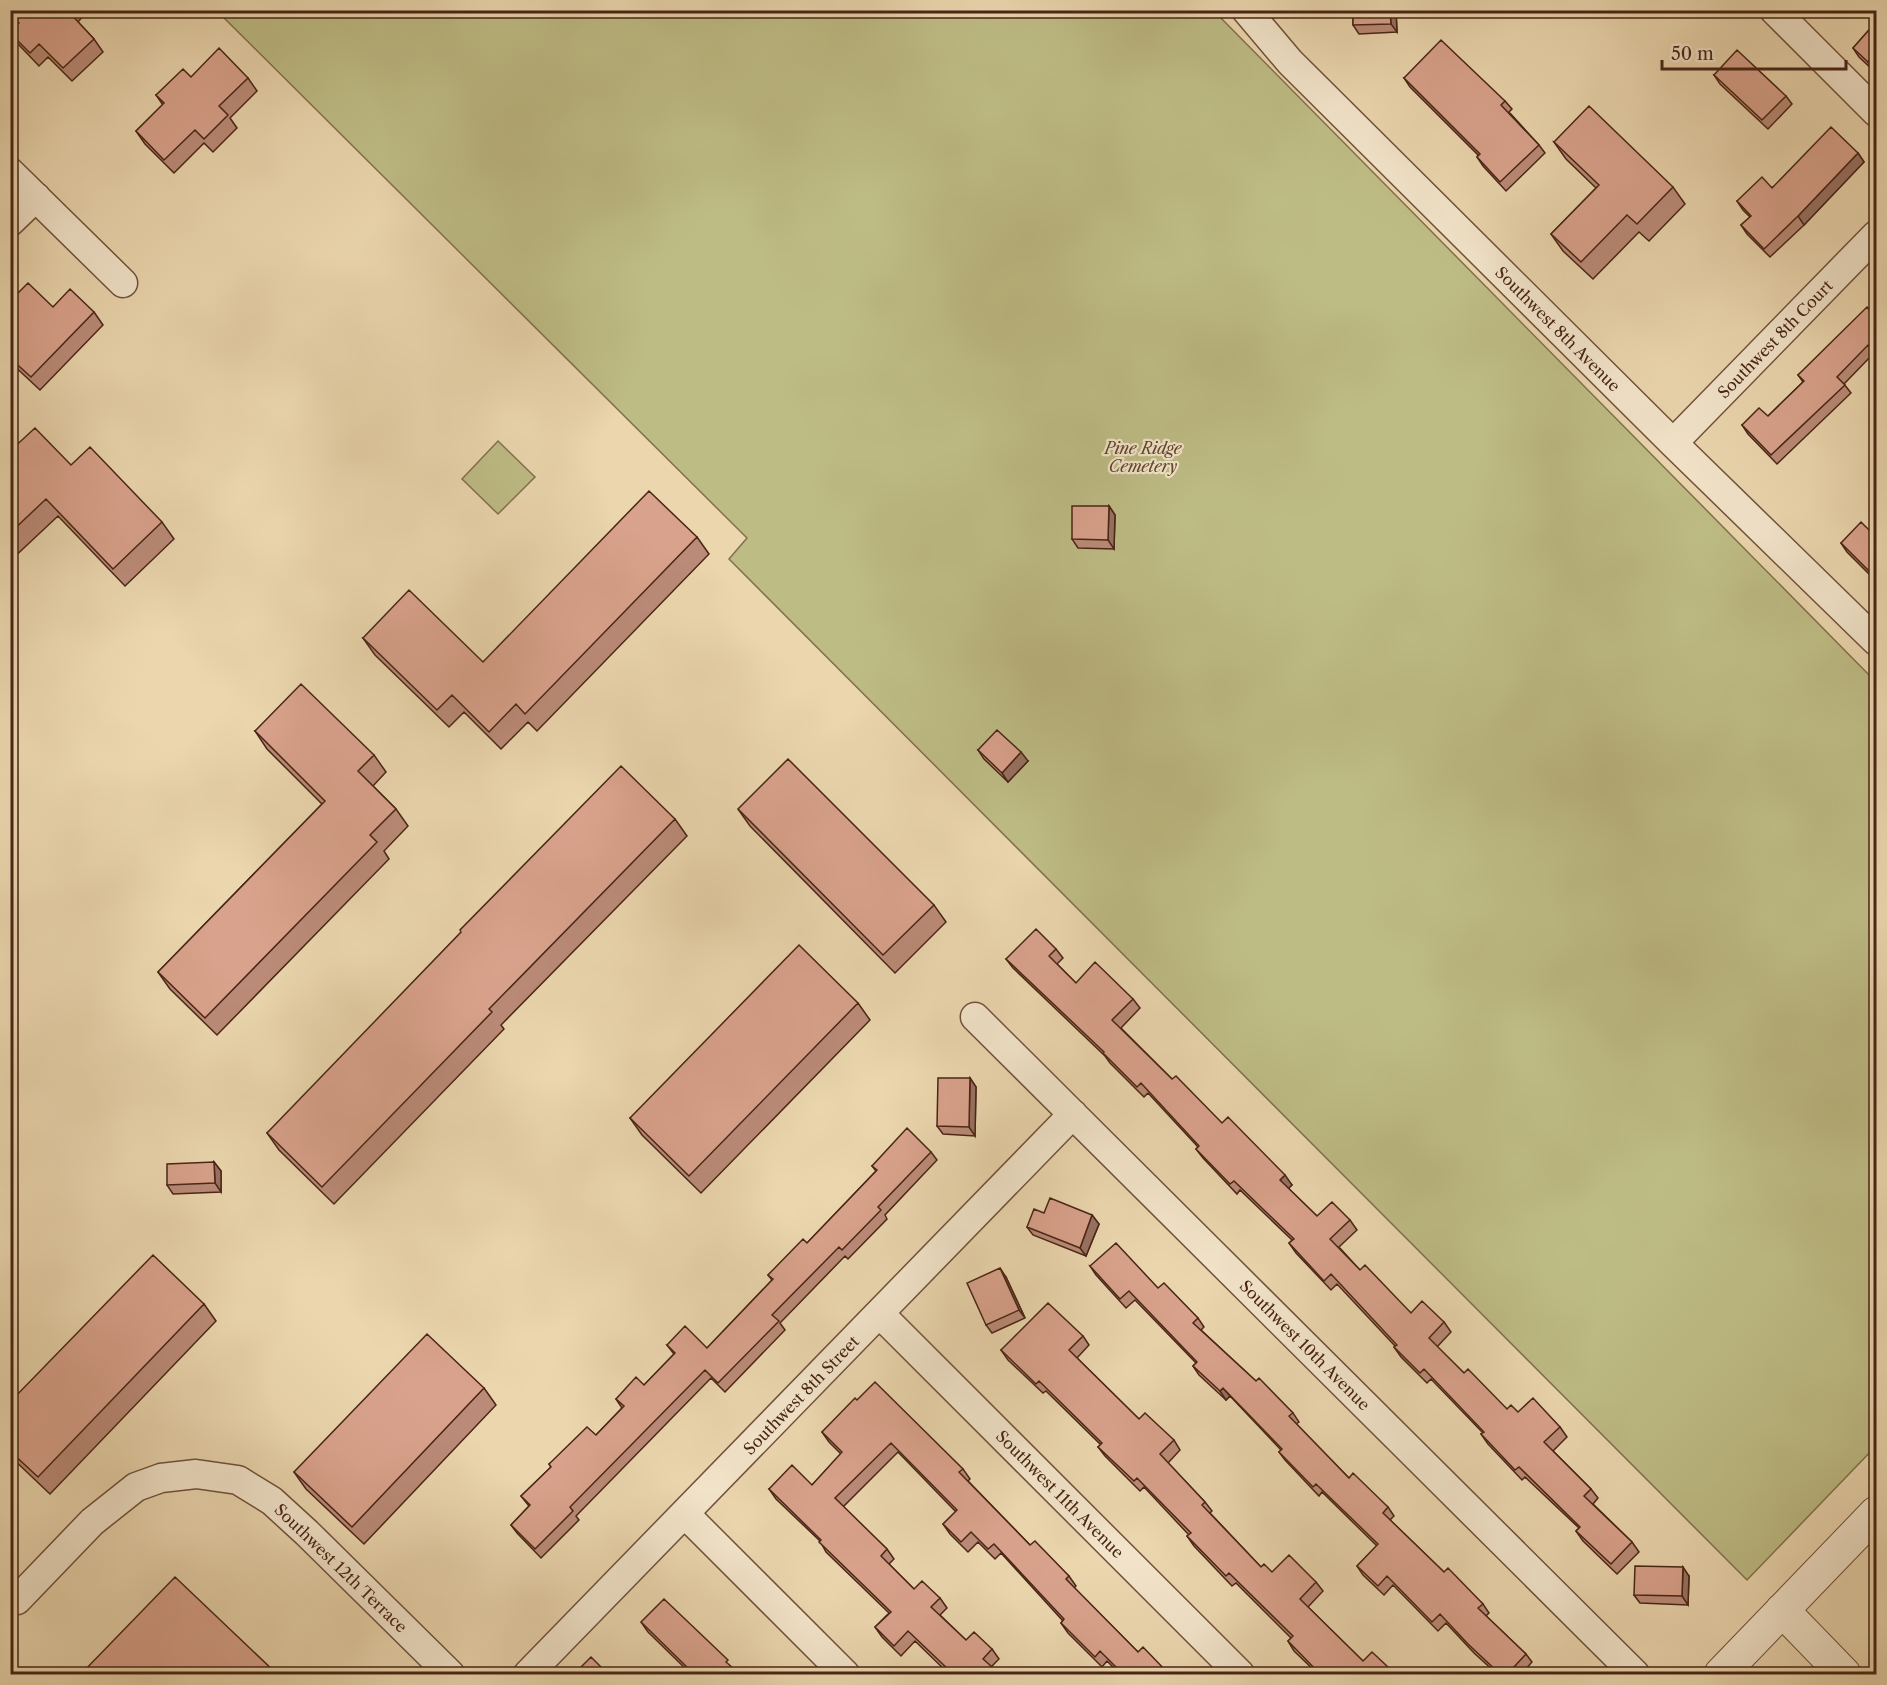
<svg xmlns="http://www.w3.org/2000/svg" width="1887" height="1685" viewBox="0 0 1887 1685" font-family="'Libre Caslon Text',serif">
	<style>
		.green { fill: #bebc85; stroke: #83704d; stroke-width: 1.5 }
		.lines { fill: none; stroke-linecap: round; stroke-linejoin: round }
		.minor-casing { stroke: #71513b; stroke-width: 31 }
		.tertiary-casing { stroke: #71513b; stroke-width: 35 }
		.minor { stroke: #f2e4ca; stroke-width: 28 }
		.tertiary { stroke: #f2e4ca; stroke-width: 33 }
		.wall { fill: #bb8b78; stroke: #482515; stroke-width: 1.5 }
		.shaded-wall { fill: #987162; stroke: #482515; stroke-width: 1.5 }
		.building { fill: #d9a28c; stroke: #482515; stroke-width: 1.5 }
		.labels { text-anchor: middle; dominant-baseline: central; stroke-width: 4.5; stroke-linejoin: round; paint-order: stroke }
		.street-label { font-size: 16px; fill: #482515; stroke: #f2e4ca }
		.park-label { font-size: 16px; font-style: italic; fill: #60432b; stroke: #f2e4ca }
	</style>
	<rect width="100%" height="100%" fill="#ebd6ae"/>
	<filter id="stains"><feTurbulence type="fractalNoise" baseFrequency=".00333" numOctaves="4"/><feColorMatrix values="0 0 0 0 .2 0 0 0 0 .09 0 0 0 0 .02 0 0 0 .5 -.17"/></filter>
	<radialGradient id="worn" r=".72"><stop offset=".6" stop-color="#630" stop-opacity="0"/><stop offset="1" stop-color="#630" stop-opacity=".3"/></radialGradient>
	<path class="green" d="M217,11H1214L1876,682V1446L1747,1580L729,559L747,538Z
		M498,441L535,477L498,514L462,479Z"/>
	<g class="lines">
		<defs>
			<path id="minor" d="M1246,10L1290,62L1673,443L1876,641
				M1774,10L1876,112
				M10,172L123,283
				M10,222L36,197
				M1673,443L1876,235
				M975,1017L1635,1674
				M880,1314L1240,1674
				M685,1514L845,1674
				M17,1600L92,1522L136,1487L161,1478L196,1474L238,1480L272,1501L307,1533L450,1674
				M528,1674L1073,1114"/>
			<path id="tertiary" d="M1782,1610L1844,1674
				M1721,1674L1876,1513"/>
		</defs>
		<use href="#minor" class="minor-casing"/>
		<use href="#tertiary" class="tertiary-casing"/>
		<use href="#minor" class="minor"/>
		<use href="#tertiary" class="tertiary"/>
	</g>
	<path class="wall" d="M10,10H79L83,16L78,22L94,39L103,52L72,81L48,57L39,66L19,45L10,33L17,25L10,18Z
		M1353,10H1396L1397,32L1359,34L1353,25Z
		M1876,22L1874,71L1859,57L1853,48Z
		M1714,75L1786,96L1792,104L1768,129L1720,84Z
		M248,78L257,91L230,118L237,128L213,152L204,143L174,173L145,144L136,131L163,105L156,95Z
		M1404,78L1505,101L1512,109L1509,112L1539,145L1545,153L1506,191L1483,166L1477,157L1478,155L1410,87Z
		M1554,142L1673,187L1685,204L1649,241L1639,232L1593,279L1563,251L1551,234L1596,188L1566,159Z
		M1858,153L1864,162L1804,225L1770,257L1747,234L1741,225L1750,217L1743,210L1737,201Z
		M10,301L94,312L103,325L40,390L10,362Z
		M1876,317V356L1874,353L1844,384L1851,393L1777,464L1748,434L1742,425L1768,416L1803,382L1798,375Z
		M10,451L71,465L162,522L174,539L125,586L58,516L10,561Z
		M1109,506L1115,515L1114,549L1078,548L1072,539Z
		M1876,524V581L1847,552L1841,543L1870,531Z
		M697,537L709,554L537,731L528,722L501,749L464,712L449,727L375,655L363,638L483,662Z
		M255,731L374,755L386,772L373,786L396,809L408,826L384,851L389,859L217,1035L170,989L158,972L322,804L267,749Z
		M978,750L1028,761L1008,782L984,759Z
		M738,809L934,905L946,922L895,973L750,826Z
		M675,819L687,836L501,1025L504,1029L334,1204L279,1150L267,1133Z
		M1056,949L1063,958L1057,964L1076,983L1133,999L1140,1008L1121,1028L1172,1079L1292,1185L1288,1188L1317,1216L1350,1220L1357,1230L1339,1247L1360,1270L1411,1313L1444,1322L1451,1332L1437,1347L1464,1373L1507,1409L1518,1412L1560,1427L1567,1437L1553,1451L1591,1489L1598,1498L1593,1504L1632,1542L1639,1552L1617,1574L1583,1541L1576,1531L1579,1528L1525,1477L1522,1480L1488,1444L1481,1434L1483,1433L1431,1379L1427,1383L1401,1357L1394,1347L1395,1346L1337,1284L1331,1290L1296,1253L1289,1243L1292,1240L1240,1190L1237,1194L1203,1158L1196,1149L1198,1147L1148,1093L1144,1097L1110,1063L1105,1056L1013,968L1006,959Z
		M858,1003L870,1020L701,1193L642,1135L630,1118Z
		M970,1078L976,1087L975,1136L943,1134L937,1126Z
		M931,1152L937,1160L885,1215L887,1219L848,1259L845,1256L780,1323L785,1330L725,1392L711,1378L576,1516L579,1520L541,1558L517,1533L511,1525L529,1506L521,1496L551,1467L549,1464L596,1435L622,1408L616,1399L644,1385L674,1354L667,1345L707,1348L772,1280L768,1275L807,1243L876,1171L872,1166Z
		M214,1162L221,1171V1192L173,1194L167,1185Z
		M1044,1213L1092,1215L1099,1224L1086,1256L1033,1235L1027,1227Z
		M1090,1266L1158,1288L1198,1318L1204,1327L1201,1330L1256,1381L1293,1413L1299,1422L1296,1424L1349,1478L1388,1507L1394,1516L1390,1520L1444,1572L1483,1604L1489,1613L1486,1616L1526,1654L1532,1662L1525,1670L1537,1674H1497L1474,1653L1446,1623L1438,1631L1393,1585L1384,1595L1363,1575L1357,1566L1377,1546L1322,1492L1319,1496L1285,1460L1279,1452L1281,1450L1230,1396L1226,1400L1199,1375L1193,1366L1196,1363L1135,1300L1126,1308L1096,1275Z
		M1006,1277L1025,1318L992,1333L986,1325Z
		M204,1304L216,1321L50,1494L10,1456V1402Z
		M1083,1336L1089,1345L1077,1358L1139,1419L1174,1440L1180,1450L1168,1463L1205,1502L1212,1511L1210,1513L1261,1567L1272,1572L1316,1582L1323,1591L1308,1607L1363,1661L1389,1668L1393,1674H1318L1294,1651L1288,1641L1291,1638L1236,1583L1232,1586L1194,1546L1187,1536L1189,1535L1144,1487L1140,1491L1105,1456L1098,1447L1101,1445L1046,1391L1043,1393L1008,1360L1001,1350Z
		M484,1388L496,1405L364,1544L306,1489L294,1472Z
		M857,1400L963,1469L970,1479L968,1481L1030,1545L1069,1576L1076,1586L1074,1588L1138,1652L1169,1674H1120L1107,1661L1102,1667L1068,1633L1061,1623L1063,1621L1001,1553L995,1559L978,1542L968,1552L950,1534L943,1524L956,1512L898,1452L843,1507L887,1549L894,1559L889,1564L914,1589L940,1598L947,1608L940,1615L966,1640L992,1649L999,1659L991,1667L948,1673L915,1641L901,1656L882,1637L875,1627L889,1613L826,1552L820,1541L776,1499L769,1489L812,1485L841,1454L829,1442L822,1432Z
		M1689,1576L1688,1605L1640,1603L1634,1595Z
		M641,1622L735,1670L740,1674H691L648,1632Z"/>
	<path class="shaded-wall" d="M1390,10H1396L1397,32L1391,24Z
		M1876,52V68L1874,71L1868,62Z
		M1858,153L1864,162L1804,225L1798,216Z
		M1109,506L1115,515L1114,549L1108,540Z
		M1021,752L1028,761L1008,782L1002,773Z
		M970,1078L976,1087L975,1136L969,1127Z
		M214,1162L221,1171V1192L215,1183Z
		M1285,1175L1292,1185L1287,1190L1280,1180Z
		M1092,1215L1099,1224L1086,1256L1080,1248Z
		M1000,1268L1006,1277L1025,1318L1019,1310Z
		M1223,1388L1230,1396L1226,1400L1220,1391Z
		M1683,1567L1689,1576L1688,1605L1682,1596Z"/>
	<path class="building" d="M10,10H67L94,39L63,68L39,44L30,53L10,33V31L19,23L10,15Z
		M1353,10H1390L1391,24L1353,25Z
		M1876,22V52L1868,62L1853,48Z
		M1441,40L1505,101L1501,105L1539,145L1500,182L1477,157L1480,154L1404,78Z
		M219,48L248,78L219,106L228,115L204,139L195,130L164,160L136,131L164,103L156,95L183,69L191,77Z
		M1737,50L1786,96L1762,120L1714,75Z
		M1589,106L1673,187L1637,224L1627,215L1581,262L1551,234L1599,185L1554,142Z
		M1831,127L1858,153L1798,216L1764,249L1741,225L1751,216L1737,201L1762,177L1772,188Z
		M28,283L53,307L70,289L94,312L31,377L10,358V301Z
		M1867,307L1876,317V354L1868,345L1837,377L1845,385L1771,455L1742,425L1759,408L1768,416L1804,381L1798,375Z
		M35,428L71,465L90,447L162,522L113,569L46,499L10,533V451Z
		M649,491L697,537L525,714L516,704L489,732L452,695L437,710L363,638L409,590L483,662Z
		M1072,506H1109L1108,540L1072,539Z
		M1861,522L1870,531L1876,524V570L1872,574L1841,543Z
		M301,684L374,755L358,771L396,809L370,835L377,842L205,1018L158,972L325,801L255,731Z
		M997,730L1021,752L1002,773L978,750Z
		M788,759L934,905L883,955L738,809Z
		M621,766L675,819L489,1009L492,1012L322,1187L267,1133L461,932L460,930Z
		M1036,929L1056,949L1049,956L1076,983L1095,962L1133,999L1112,1020L1172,1079L1176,1076L1222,1123L1228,1117L1285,1175L1280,1180L1317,1216L1332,1202L1350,1220L1330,1239L1360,1270L1365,1265L1411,1313L1422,1301L1444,1322L1429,1338L1464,1373L1468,1369L1507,1409L1511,1405L1518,1412L1533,1398L1560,1427L1544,1442L1591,1489L1584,1496L1632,1542L1611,1564L1576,1531L1580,1527L1519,1467L1515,1470L1481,1434L1484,1432L1424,1369L1420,1373L1394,1347L1397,1345L1331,1274L1324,1281L1289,1243L1294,1239L1234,1181L1230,1184L1196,1149L1199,1146L1141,1083L1137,1087L1103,1053L1104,1052L1006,959Z
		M799,945L858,1003L689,1176L630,1118Z
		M938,1078H970L969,1127L937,1126Z
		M907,1128L931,1152L878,1207L881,1210L842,1250L839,1247L772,1315L779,1321L718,1383L705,1370L570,1507L573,1511L535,1549L511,1525L530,1505L521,1496L551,1467L549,1464L587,1427L596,1435L624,1406L616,1399L636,1377L644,1385L675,1353L667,1345L685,1326L707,1348L773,1279L768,1275L803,1239L807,1243L877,1170L872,1166Z
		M214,1162L215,1183L167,1185V1164Z
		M1050,1198L1092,1215L1080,1248L1027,1227L1034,1209L1044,1213Z
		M1116,1243L1158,1288L1164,1283L1198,1318L1193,1323L1256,1381L1259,1378L1293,1413L1289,1416L1349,1478L1353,1473L1388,1507L1383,1513L1444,1572L1448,1568L1483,1604L1478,1608L1526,1654L1514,1667L1537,1674H1500L1468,1644L1440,1614L1432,1622L1387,1576L1378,1586L1357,1566L1378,1544L1316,1484L1313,1487L1279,1452L1282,1449L1223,1388L1220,1391L1193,1366L1197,1362L1129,1291L1120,1299L1090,1266Z
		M153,1255L204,1304L38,1477L10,1451V1402Z
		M1000,1268L1019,1310L986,1325L967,1283Z
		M1048,1303L1083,1336L1069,1350L1139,1419L1145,1413L1174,1440L1160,1454L1205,1502L1202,1505L1261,1567L1264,1564L1272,1572L1289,1555L1316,1582L1300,1599L1363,1661L1372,1652L1389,1668L1382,1674H1329L1324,1670L1320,1674L1288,1641L1293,1636L1229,1573L1226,1576L1187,1536L1191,1533L1137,1478L1134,1481L1098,1447L1102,1443L1039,1381L1036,1384L1001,1350Z
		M427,1334L484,1388L352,1527L294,1472Z
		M875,1382L963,1469L959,1472L1030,1545L1035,1541L1069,1576L1066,1579L1138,1652L1143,1647L1169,1674H1123L1100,1651L1095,1657L1061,1623L1064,1619L994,1544L988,1549L971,1532L961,1542L943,1524L957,1510L891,1443L835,1498L887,1549L881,1556L914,1589L922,1581L940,1598L931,1607L966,1640L974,1632L992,1649L983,1659L1000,1674H949L948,1673L950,1671L908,1631L894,1646L875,1627L891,1612L819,1542L821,1540L769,1489L792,1465L812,1485L842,1452L822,1432L855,1398L857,1400Z
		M1635,1566L1683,1567L1682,1596L1634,1595Z
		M175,1577L277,1674H179L177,1672L174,1674H81Z
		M664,1599L728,1660L726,1662L740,1674H694L641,1622Z
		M591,1657L608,1674H574Z"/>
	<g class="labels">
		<g class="street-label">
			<text transform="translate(1558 329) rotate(45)">Southwest 8th Avenue</text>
			<text transform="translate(1775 339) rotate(-46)">Southwest 8th Court</text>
			<text transform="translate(1305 1345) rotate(45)">Southwest 10th Avenue</text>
			<text transform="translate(801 1395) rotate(-46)">Southwest 8th Street</text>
			<text transform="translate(1060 1494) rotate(45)">Southwest 11th Avenue</text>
			<text transform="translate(341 1568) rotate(44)">Southwest 12th Terrace</text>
		</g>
		<g class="park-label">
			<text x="1143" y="448">Pine Ridge<tspan x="1143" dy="18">Cemetery</tspan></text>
		</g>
	</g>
	<rect width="1887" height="1685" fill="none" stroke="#ebd6ae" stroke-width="36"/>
	<rect x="12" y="12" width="1863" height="1661" fill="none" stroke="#482515" stroke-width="3"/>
	<rect x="18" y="18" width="1851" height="1649" fill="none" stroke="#482515" stroke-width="1.5"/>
	<path d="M1662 60v9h184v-9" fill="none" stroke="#482515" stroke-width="3"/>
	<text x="1671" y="60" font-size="18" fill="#482515" stroke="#f2e4ca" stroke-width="4.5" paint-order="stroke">50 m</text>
	<rect width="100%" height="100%" filter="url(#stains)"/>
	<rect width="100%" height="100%" fill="url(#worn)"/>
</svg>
